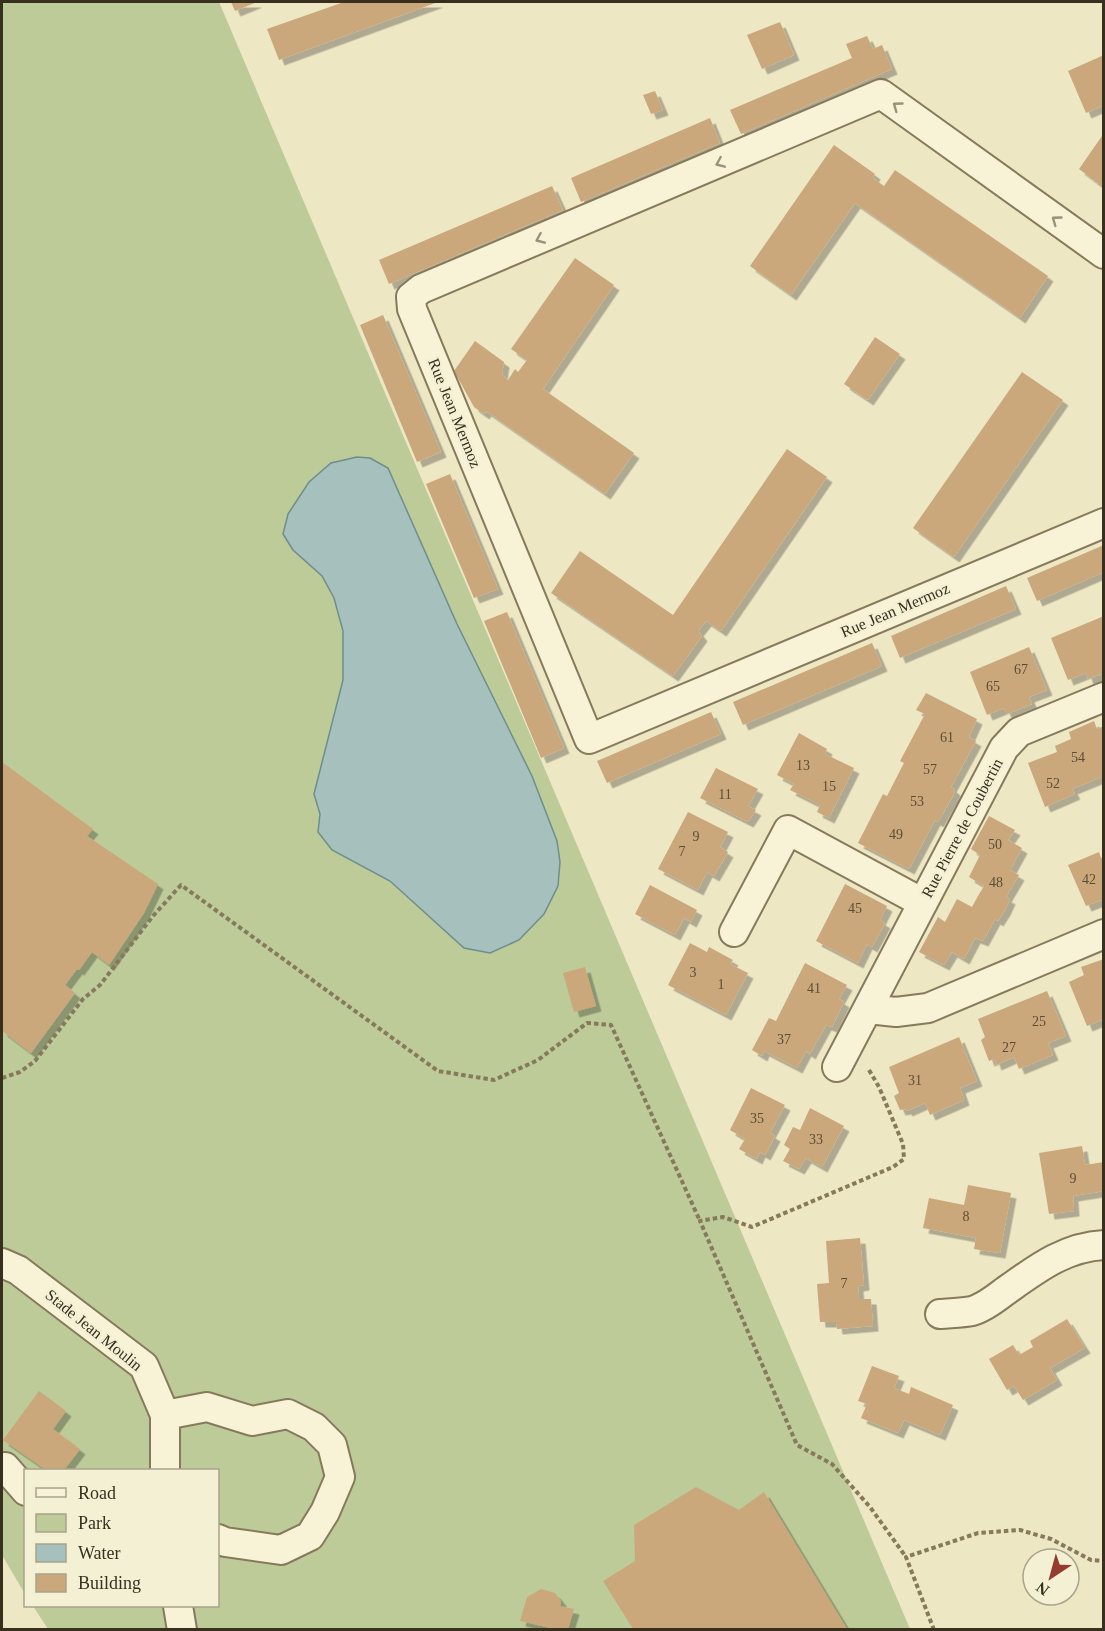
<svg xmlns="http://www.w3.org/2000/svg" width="1105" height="1631" viewBox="0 0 1105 1631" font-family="'Times New Roman',serif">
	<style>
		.green { fill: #bdcb99 }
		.water { fill: #a6c0bd; stroke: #6d8e8b; stroke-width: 1.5 }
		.building { fill: #caa87b; filter: url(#shadow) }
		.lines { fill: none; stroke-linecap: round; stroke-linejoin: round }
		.minor-casing { stroke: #87795b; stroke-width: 32 }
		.path { stroke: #87795b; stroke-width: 4; stroke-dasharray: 4.5 3; stroke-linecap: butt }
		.minor { stroke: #f8f3d7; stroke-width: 28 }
		.oneway { stroke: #98917b }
		.labels { text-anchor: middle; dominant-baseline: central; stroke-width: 5; stroke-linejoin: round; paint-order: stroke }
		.number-label { font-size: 14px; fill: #5c4d36 }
		.street-label { font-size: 16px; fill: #382f1f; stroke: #f4f0d4 }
	</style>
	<defs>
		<filter id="shadow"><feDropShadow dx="5.5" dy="5.5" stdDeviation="0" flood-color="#0004"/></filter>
	</defs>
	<rect width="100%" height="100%" fill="#ede7c4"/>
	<path class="green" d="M2,2H219L910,1629H48L33,1606H218V1470H26L25,1594L2,1555Z"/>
	<path class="water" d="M357,457L370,458L388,468L457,624L532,776L557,841L560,862L558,886L544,914L519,940L490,953L464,948L390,881L332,850L318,832L320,814L314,794L343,680V631L334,598L322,576L293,550L283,534L288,514L309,482L331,463Z"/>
	<path class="building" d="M231,2H257L235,11Z
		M344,2H438L279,60L267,29Z
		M780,22L794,55L762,69L747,35Z
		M867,36L873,49L882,45L892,69L741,134L730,110L852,58L846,44Z
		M1104,55V105L1086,113L1068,71Z
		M655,91L663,110L651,114L643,95Z
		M710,118L720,143L581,202L571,178Z
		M1104,133V189L1099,185V184L1079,169Z
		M834,145L875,174L873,178L884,186L895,170L1048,276L1020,318L855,203L791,295L750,266Z
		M552,186L563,210L389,284L379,260Z
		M575,258L614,285L543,389L634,453L605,494L486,411L484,414L474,407L454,371L475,341L504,362L502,375L508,380L515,369L518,372L527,360L511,349Z
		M383,315L441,452L417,462L360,325Z
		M875,337L900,354L868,400L844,384Z
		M1022,372L1063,400L954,557L913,528Z
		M787,449L827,477L721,631L706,621L698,631L702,636L673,676L551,593L580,551L673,615Z
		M450,474L498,589L474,598L426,484Z
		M1104,545V572L1037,601L1027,578Z
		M1006,586L1016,609L900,658L891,636Z
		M507,612L564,748L541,758L484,621Z
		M1104,616V673L1088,679L1086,673L1068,680L1051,638Z
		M872,643L882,666L743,725L733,702Z
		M1029,647L1047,690L1029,697L1032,704L1007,714L1004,708L987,715L970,672Z
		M926,693L977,719L969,737L976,741L951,787L955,790L953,796L938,822L935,820L909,869L858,843L883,794L887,796L904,763L900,761L925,714L916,710Z
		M711,712L721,734L607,783L597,761Z
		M1094,721L1097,729L1104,726V776L1072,789L1075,794L1045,807L1028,763L1057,752L1055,746L1071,739L1069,732Z
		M799,733L827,749L825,754L854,768L829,818L817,812L820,805L790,790L794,784L777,775Z
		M2,762L93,829L87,836L158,884L144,913L109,965L92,952L79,970L77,969L65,985L75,993L31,1053L2,1031Z
		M716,768L758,789L748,806L756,810L748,822L700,798Z
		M688,812L728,832L720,847L728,852L714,876L707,872L698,890L658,869Z
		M989,816L1015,830L1008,840L1022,848L1010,870L1019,875L1006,897L1010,899L1005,910L998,921L995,919L983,941L975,938L964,959L952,952L944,965L919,952L938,917L945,922L957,899L972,907L978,896L984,886L969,877L980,855L971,849Z
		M1099,852L1101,858L1104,857V899L1086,906L1068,865Z
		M845,884L887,906L880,920L885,923L872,947L867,944L858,963L816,941Z
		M650,885L697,910L691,922L684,918L675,935L635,914Z
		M690,943L707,952L709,947L733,960L730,964L748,973L726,1015L668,985Z
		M1104,959V1019L1087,1026L1069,982L1084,975L1081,967Z
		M805,963L847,985L839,999L844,1002L832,1027L826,1025L810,1054L806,1051L797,1068L764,1051L762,1056L752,1050L769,1018L776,1021Z
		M585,967L596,1006L574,1012L563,973Z
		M1047,991L1066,1036L1048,1043L1053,1055L1019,1069L1014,1057L996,1065L994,1059L989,1061L981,1040L985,1037L978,1019Z
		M959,1037L977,1081L960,1088L964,1100L930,1115L925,1103L907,1111L906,1109L900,1110L894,1096L899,1093L889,1067Z
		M751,1088L785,1105L770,1133L775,1136L765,1155L760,1152L757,1159L739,1149L745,1139L730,1130Z
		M810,1108L844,1126L822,1167L806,1158L799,1169L783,1161L790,1149L784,1145L793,1127L800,1130Z
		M1082,1146L1085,1165L1104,1162V1191L1073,1196L1074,1211L1049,1214L1039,1153Z
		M968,1185L1011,1193L1000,1253L974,1249L976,1238L923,1228L929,1198L964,1205Z
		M860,1238L864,1285L858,1286L859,1299H871L873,1326L837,1329L836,1322H820L817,1284L829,1283L826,1241Z
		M1067,1319L1085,1348L1050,1368L1057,1380L1023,1400L1014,1386L1007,1390L989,1359L1013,1345L1019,1355L1033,1347L1030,1341Z
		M872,1366L899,1376L894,1388L909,1394L911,1387L953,1405L940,1435L904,1420L898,1433L861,1418L867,1404L858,1401Z
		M39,1391L66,1411L53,1429L80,1449L64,1470H46L3,1440Z
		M696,1487L739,1510L764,1492L847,1629H633L603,1581L635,1561L634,1525Z
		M541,1589L555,1593L561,1601L560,1606L574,1609L568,1629H555L520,1621L527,1597Z"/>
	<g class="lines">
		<defs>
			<path id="minor" d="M1104,254L881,94L421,289L411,297L412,309L589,739L1104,523
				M734,932L788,830L923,903
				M868,1009L896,1012L928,1008L1104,934
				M837,1067L1004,748L1019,732L1104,697
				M2,1263L18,1270L144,1366L165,1415V1470
				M940,1314C950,1313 962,1313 972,1311C983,1308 995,1299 1004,1292C1035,1270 1064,1247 1104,1245
				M165,1415L207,1407L252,1421L288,1414L314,1427L332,1445L340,1477L325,1512L310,1536L281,1550L225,1542L218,1539
				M5,1467L26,1491
				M178,1606L182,1630"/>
		</defs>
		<use href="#minor" class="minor-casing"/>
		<path class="path" d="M869,1070L879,1087L903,1144L904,1159L893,1167L752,1227L723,1217L700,1221L797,1445L832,1464L870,1507L906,1557
			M2,1078L20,1072L35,1061L83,999L100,985L153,916L181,885L438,1071L494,1080L538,1060L587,1023L611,1025L700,1221
			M934,1630L906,1557L978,1533L1020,1530L1051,1539L1091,1560L1104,1561"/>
		<use href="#minor" class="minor"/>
	</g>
	<defs><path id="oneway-chevron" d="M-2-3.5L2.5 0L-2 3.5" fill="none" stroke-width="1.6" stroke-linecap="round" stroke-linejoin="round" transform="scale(1.5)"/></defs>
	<g class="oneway">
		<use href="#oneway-chevron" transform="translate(897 106) rotate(-144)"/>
		<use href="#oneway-chevron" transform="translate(720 163) rotate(157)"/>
		<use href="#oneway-chevron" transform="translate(1056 220) rotate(-144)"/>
		<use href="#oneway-chevron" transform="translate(540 239) rotate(157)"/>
	</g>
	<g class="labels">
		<g class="number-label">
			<text x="1021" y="669">67</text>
			<text x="993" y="686">65</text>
			<text x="947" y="737">61</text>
			<text x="1078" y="757">54</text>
			<text x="803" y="765">13</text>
			<text x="930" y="769">57</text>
			<text x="1053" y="783">52</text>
			<text x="829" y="786">15</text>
			<text x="725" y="794">11</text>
			<text x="917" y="801">53</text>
			<text x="896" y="834">49</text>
			<text x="696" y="836">9</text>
			<text x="995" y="844">50</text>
			<text x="682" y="851">7</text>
			<text x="1089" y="879">42</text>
			<text x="996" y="882">48</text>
			<text x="855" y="908">45</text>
			<text x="693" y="972">3</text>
			<text x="721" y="984">1</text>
			<text x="814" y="988">41</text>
			<text x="1039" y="1021">25</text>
			<text x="784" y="1039">37</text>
			<text x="1009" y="1047">27</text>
			<text x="915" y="1080">31</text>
			<text x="757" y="1118">35</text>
			<text x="816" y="1139">33</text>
			<text x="1073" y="1178">9</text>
			<text x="966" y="1216">8</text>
			<text x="844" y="1283">7</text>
		</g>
		<g class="street-label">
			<text transform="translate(455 413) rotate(68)">Rue Jean Mermoz</text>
			<text transform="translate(895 610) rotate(-23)">Rue Jean Mermoz</text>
			<text transform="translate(962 828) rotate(-62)">Rue Pierre de Coubertin</text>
			<text transform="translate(94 1330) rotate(39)">Stade Jean Moulin</text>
		</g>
	</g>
	<rect width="1105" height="1631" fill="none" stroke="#382f1f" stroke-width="6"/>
	<rect x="24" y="1469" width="195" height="138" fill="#f4f0d4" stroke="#a9a38c" stroke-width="1.5"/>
	<rect x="36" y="1488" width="30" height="9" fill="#f8f3d7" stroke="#a9a38c" stroke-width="1.5"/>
	<text x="78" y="1499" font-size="18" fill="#382f1f">Road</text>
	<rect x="36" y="1514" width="30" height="18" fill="#bdcb99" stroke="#a9a38c" stroke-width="1.5"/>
	<text x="78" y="1529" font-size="18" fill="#382f1f">Park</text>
	<rect x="36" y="1544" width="30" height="18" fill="#a6c0bd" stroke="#a9a38c" stroke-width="1.5"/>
	<text x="78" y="1559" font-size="18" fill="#382f1f">Water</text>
	<rect x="36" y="1574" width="30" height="18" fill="#caa87b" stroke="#a9a38c" stroke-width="1.5"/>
	<text x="78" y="1589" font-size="18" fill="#382f1f">Building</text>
	<g transform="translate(1051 1577) rotate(216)"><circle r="28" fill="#f4f0d4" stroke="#a9a38c" stroke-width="1.5"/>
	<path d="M0-4.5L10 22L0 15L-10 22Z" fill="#943c2d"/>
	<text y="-9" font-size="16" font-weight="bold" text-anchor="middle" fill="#382f1f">N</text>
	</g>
</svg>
